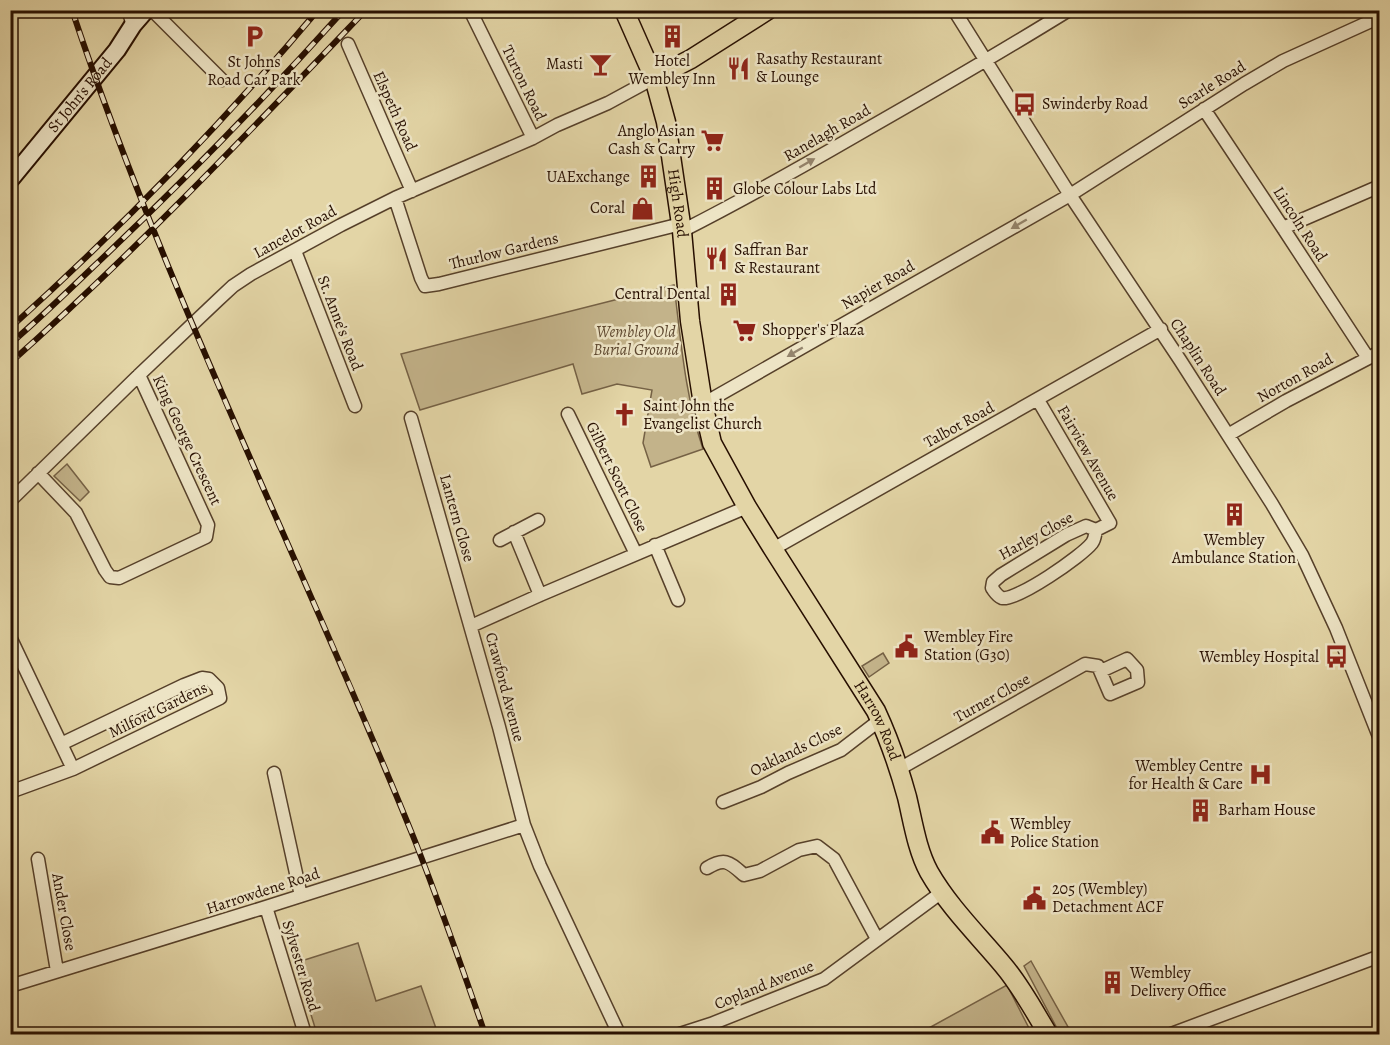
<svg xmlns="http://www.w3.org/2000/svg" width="1390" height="1045" viewBox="0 0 1390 1045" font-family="Alegreya,serif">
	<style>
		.green { fill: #c3b38a; stroke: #756145; stroke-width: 1.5 }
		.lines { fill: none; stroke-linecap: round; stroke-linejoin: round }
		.street-casing { stroke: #56402a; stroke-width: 15 }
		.secondary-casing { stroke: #270f00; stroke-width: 20 }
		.primary-casing { stroke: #270f00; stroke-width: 21 }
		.street { stroke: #ede4c5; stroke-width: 12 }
		.secondary { stroke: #ede4c5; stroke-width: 16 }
		.primary { stroke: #e3d5a6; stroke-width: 18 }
		.rail-casing { stroke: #270f00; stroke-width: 6 }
		.rail { stroke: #ede4c5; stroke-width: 4; stroke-dasharray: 11; stroke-linecap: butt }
		.oneway { fill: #94846c }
		.labels { text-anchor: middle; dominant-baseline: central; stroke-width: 5; stroke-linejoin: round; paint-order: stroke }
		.poi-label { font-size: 16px; fill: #270f00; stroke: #ede4c5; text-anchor: start }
		.street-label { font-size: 16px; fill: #270f00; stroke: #ede4c5 }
		.park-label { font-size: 16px; font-style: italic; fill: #5e4830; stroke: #ede4c5 }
	</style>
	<rect width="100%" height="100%" fill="#e3d5a6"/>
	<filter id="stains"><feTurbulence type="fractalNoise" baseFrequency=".00333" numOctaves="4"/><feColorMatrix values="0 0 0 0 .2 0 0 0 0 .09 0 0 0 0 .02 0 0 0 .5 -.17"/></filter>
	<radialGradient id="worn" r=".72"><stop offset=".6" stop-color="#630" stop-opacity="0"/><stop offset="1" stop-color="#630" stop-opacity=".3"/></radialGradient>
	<path class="green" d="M674,285C681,341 685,396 703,449L651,467L643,443L652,390L617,384L582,394L573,364L420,410L401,354Z
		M67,464L89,492L80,501L54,476Z
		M883,653L889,663L869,677L862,666Z
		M358,943L376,1001L421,986L438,1034H317L295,963Z
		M1031,961L1072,1034H1060L1024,966Z
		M1007,985L1032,1034H918Z"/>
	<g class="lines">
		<defs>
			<path id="street" d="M128,10L133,25
				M152,10L222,80
				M470,10L533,138
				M954,10L1070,195L1180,360L1272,504L1302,555L1336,628L1380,739
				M348,44L412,191
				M1204,109L1283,228L1368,358
				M395,198L421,278L425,286L439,284L681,224
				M1283,228L1380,186
				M682,231C741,201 798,169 855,136C927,95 998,54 1069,10
				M295,251L355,406
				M1038,400L1110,523L1096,530L1086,526L1066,535L1001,575L993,582L992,588C995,592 997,596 1002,598C1017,601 1082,556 1092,543C1095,539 1095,534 1096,530
				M703,404L1070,195L1244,84L1283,61L1380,17
				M568,414L636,554
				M411,418L499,727L524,825L540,866L619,1034
				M1228,435L1286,401L1380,352
				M38,473L76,513L105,570L110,577L119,578L206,537L208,525L139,375
				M10,501L139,375L218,300L233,286L251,274L341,225L395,198L533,138L557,125L608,103L654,78
				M514,532L540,595
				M500,540L538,520
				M655,545L678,600
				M773,549L1161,329
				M471,626L540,595L747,507
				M10,637L73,769
				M899,769L1085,664L1098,666L1110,694L1138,682L1137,670L1127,659L1101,671
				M274,773L301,896
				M10,792L73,769L220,698L218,688L209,679L202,678L184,685L61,744
				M723,802L761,787L788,773L841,750L880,720
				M38,859L57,971
				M707,868C725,857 729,862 744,875L760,871L799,850L817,846L834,859L877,939
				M266,907L305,1034
				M10,986L266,907L524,825
				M680,1034L711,1024L824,979L942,892
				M1171,1034L1380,956"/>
			<g id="secondary">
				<path id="s1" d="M10,180L117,50L133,25L146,10"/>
			</g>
			<g id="primary">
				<path id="s2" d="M624,10L654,78L666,122L682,231L690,321L703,404L712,443L747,507L773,549L876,711C889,739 899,768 907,797C913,822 917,850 929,872C949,907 978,935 1003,965C1021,986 1034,1011 1048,1034"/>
				<path d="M654,78L691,59L768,10"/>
			</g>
		</defs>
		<use href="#street" class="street-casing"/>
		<use href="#secondary" class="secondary-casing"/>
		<use href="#primary" class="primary-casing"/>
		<use href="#street" class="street"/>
		<use href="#secondary" class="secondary"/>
		<use href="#primary" class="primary"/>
		<defs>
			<path id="rail" d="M72,10C167,295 303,564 415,841C440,905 463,970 485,1034
				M10,328C120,229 223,123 318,10
				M10,344C38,320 64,295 91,269C179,186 263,100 344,10
				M10,363C135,252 250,131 366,10"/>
		</defs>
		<use href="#rail" class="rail-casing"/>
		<use href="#rail" class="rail"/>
	</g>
	<defs><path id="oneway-solid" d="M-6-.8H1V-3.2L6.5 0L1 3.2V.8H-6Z" transform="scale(1.5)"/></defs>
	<g class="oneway">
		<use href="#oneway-solid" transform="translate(807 163) rotate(-30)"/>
		<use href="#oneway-solid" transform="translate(1019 224) rotate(150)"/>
		<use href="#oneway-solid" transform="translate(795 352) rotate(150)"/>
	</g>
	<defs>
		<symbol id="building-bare" viewBox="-9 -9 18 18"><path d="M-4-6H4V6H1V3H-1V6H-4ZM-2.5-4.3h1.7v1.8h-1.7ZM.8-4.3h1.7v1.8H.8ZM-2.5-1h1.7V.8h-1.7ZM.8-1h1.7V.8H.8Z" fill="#8f2418" stroke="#ede4c5" stroke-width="2.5" paint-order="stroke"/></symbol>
		<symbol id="parking-bare" viewBox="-9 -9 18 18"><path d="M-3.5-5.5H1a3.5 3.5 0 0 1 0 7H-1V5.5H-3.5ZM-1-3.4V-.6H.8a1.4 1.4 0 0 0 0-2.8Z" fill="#8f2418" stroke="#ede4c5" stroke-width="2.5" paint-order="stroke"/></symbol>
		<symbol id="bar-bare" viewBox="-9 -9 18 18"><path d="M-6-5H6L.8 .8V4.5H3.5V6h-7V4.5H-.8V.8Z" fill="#8f2418" stroke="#ede4c5" stroke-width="2.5" paint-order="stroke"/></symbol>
		<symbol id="restaurant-bare" viewBox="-9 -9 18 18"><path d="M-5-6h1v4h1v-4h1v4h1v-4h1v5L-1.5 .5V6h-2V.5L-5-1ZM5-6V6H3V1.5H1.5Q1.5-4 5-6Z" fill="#8f2418" stroke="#ede4c5" stroke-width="2.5" paint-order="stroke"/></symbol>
		<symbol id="bus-bare" viewBox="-9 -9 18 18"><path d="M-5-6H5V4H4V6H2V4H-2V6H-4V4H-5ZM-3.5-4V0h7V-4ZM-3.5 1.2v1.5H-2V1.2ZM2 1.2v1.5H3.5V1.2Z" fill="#8f2418" stroke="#ede4c5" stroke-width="2.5" paint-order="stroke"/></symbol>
		<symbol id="supermarket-bare" viewBox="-9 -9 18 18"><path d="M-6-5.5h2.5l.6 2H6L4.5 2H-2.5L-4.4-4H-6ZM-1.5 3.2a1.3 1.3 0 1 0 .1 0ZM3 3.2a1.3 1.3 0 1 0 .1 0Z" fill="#8f2418" stroke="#ede4c5" stroke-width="2.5" paint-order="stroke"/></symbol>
		<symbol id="shop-bare" viewBox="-9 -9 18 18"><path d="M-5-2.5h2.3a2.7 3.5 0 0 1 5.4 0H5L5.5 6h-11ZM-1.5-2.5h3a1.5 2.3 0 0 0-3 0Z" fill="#8f2418" stroke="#ede4c5" stroke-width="2.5" paint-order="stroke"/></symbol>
		<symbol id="church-bare" viewBox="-9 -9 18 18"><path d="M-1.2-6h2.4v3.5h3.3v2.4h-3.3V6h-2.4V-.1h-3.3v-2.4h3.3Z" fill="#8f2418" stroke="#ede4c5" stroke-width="2.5" paint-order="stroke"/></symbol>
		<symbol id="civic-bare" viewBox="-9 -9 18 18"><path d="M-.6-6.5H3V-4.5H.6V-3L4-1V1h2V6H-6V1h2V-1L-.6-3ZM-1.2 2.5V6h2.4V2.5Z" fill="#8f2418" stroke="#ede4c5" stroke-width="2.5" paint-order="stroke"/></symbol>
		<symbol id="hospital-bare" viewBox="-9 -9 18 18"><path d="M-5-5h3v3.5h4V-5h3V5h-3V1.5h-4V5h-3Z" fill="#8f2418" stroke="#ede4c5" stroke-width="2.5" paint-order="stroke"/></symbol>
	</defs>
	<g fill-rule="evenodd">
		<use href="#building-bare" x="656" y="20" width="33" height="33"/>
		<use href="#parking-bare" x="238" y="20" width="33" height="33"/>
		<use href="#bar-bare" x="584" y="48" width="33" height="33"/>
		<use href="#restaurant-bare" x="722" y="52" width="33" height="33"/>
		<use href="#bus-bare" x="1008" y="88" width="33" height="33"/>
		<use href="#supermarket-bare" x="696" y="124" width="33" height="33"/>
		<use href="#building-bare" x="632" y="160" width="33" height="33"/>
		<use href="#building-bare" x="698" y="172" width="33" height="33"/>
		<use href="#shop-bare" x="626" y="192" width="33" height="33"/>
		<use href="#restaurant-bare" x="700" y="242" width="33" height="33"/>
		<use href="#building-bare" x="712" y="278" width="33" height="33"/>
		<use href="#supermarket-bare" x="728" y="314" width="33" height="33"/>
		<use href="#church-bare" x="608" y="398" width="33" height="33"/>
		<use href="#building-bare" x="1218" y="498" width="33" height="33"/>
		<use href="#civic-bare" x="890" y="630" width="33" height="33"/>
		<use href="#bus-bare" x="1320" y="640" width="33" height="33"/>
		<use href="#hospital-bare" x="1244" y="758" width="33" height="33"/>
		<use href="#building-bare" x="1184" y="794" width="33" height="33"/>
		<use href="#civic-bare" x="976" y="816" width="33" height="33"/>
		<use href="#civic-bare" x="1018" y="882" width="33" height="33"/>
		<use href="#building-bare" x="1096" y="966" width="33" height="33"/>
	</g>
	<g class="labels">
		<g class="poi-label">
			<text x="756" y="59">Rasathy Restaurant<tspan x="756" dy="18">&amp; Lounge</tspan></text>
			<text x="672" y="61" text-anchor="middle">Hotel<tspan x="672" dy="18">Wembley Inn</tspan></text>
			<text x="254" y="62" text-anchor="middle">St Johns<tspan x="254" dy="18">Road Car Park</tspan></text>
			<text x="583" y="64" text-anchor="end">Masti</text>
			<text x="1042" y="104">Swinderby Road</text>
			<text x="695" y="131" text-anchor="end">Anglo Asian<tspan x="695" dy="18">Cash &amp; Carry</tspan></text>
			<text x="630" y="177" text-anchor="end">UAExchange</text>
			<text x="733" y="189">Globe Colour Labs Ltd</text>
			<text x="625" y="208" text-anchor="end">Coral</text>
			<text x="734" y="250">Saffran Bar<tspan x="734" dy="18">&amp; Restaurant</tspan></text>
			<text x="710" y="294" text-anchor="end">Central Dental</text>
			<text x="762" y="330">Shopper's Plaza</text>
			<text x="643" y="406">Saint John the<tspan x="643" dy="18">Evangelist Church</tspan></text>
			<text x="1234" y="540" text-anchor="middle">Wembley<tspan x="1234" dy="18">Ambulance Station</tspan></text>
			<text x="924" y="637">Wembley Fire<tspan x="924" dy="18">Station (G30)</tspan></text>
			<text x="1319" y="657" text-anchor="end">Wembley Hospital</text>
			<text x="1243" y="766" text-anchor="end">Wembley Centre<tspan x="1243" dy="18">for Health &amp; Care</tspan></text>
			<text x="1218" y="810">Barham House</text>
			<text x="1010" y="824">Wembley<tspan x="1010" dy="18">Police Station</tspan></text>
			<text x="1052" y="889">205 (Wembley)<tspan x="1052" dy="18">Detachment ACF</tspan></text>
			<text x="1130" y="973">Wembley<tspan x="1130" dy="18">Delivery Office</tspan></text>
		</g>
		<g class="street-label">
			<text transform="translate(524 83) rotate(64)">Turton Road</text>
			<text transform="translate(1212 85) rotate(-32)">Scarle Road</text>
			<text stroke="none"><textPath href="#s1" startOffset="110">St John's Road</textPath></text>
			<text transform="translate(395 111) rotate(66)">Elspeth Road</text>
			<text transform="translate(827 133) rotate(-30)">Ranelagh Road</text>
			<text stroke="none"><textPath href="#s2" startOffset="202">High Road</textPath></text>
			<text transform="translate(1300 224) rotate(57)">Lincoln Road</text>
			<text transform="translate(295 232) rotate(-29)">Lancelot Road</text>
			<text transform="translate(504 251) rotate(-14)">Thurlow Gardens</text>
			<text transform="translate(878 285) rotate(-30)">Napier Road</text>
			<text transform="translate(340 323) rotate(69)">St. Anne's Road</text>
			<text transform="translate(1198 357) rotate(57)">Chaplin Road</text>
			<text transform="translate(1295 378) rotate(-29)">Norton Road</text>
			<text transform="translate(959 425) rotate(-29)">Talbot Road</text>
			<text transform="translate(187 440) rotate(65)">King George Crescent</text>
			<text transform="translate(1088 453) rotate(60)">Fairview Avenue</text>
			<text transform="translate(617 477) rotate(64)">Gilbert Scott Close</text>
			<text transform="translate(457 518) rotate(74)">Lantern Close</text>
			<text transform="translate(1036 536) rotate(-29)">Harley Close</text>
			<text transform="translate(505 687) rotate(75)">Crawford Avenue</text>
			<text transform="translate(992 698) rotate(-29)">Turner Close</text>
			<text transform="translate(158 710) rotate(-26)">Milford Gardens</text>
			<text stroke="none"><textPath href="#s2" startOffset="768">Harrow Road</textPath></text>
			<text transform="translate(796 750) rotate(-26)">Oaklands Close</text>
			<text transform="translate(263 891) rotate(-18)">Harrowdene Road</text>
			<text transform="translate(64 912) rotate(80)">Ander Close</text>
			<text transform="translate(301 966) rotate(73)">Sylvester Road</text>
			<text transform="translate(764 985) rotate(-22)">Copland Avenue</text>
		</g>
		<g class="park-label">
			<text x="636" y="332">Wembley Old<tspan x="636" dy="18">Burial Ground</tspan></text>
		</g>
	</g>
	<rect width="1390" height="1045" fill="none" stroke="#e3d5a6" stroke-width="36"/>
	<rect x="12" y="12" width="1366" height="1021" fill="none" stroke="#270f00" stroke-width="3"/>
	<rect x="18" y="18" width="1354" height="1009" fill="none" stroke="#270f00" stroke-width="1.5"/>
	<rect width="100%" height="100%" filter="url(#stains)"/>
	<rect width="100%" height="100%" fill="url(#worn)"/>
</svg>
